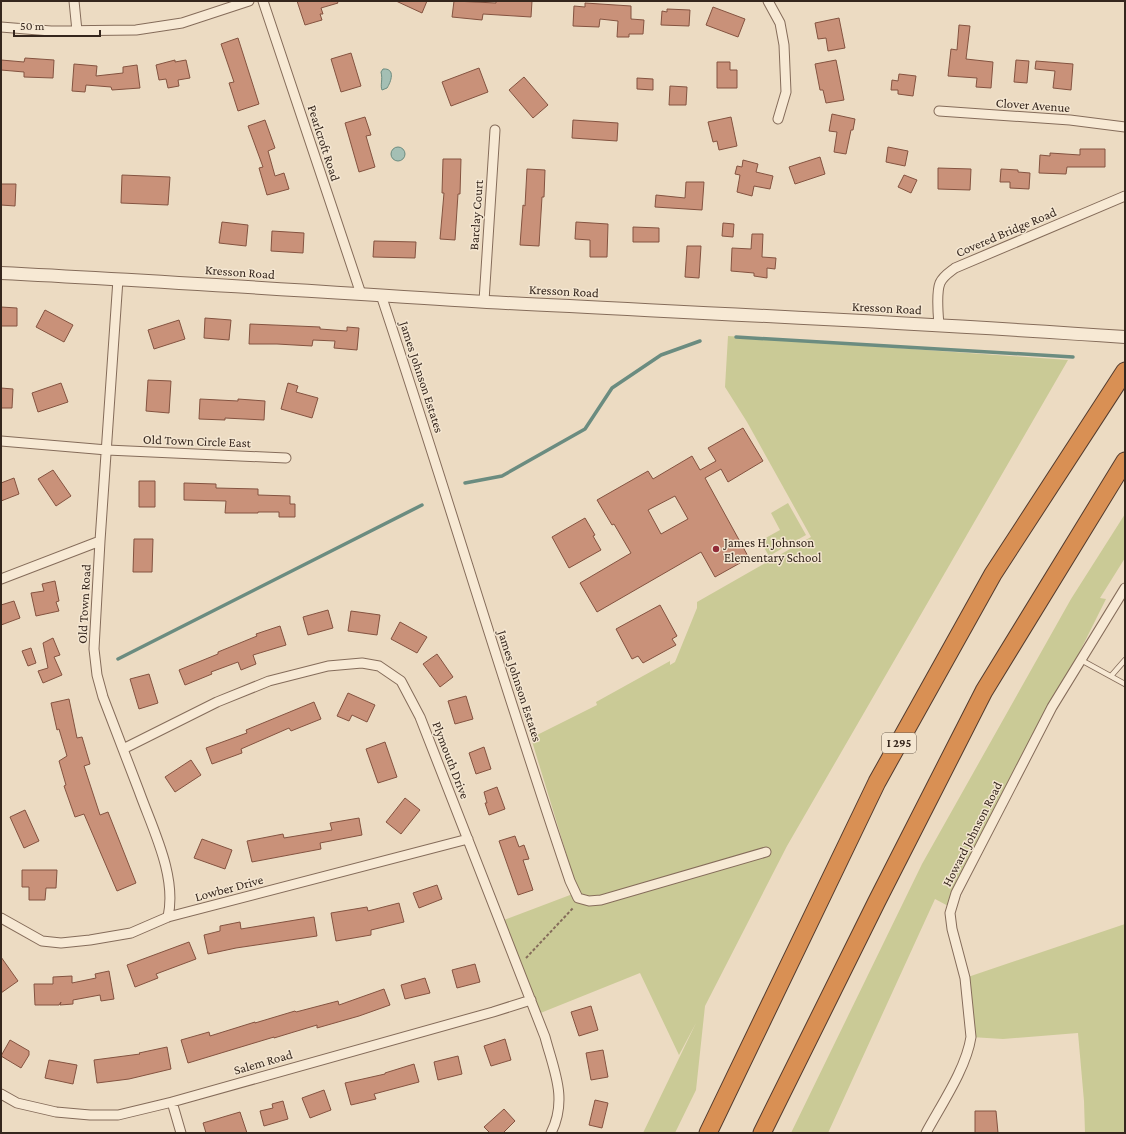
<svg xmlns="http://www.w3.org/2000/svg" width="1126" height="1134" viewBox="0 0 1126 1134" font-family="'Crimson Pro',serif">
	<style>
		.green { fill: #caca96 }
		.water { fill: #a4bfb4; stroke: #6b8c80 }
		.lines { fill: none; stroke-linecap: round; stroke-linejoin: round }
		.stream { stroke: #6b8c80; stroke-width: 3.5 }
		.building { fill: #c99179; stroke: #845340; fill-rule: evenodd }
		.service-casing { stroke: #856c5a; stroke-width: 6 }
		.minor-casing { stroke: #856c5a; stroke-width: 11 }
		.tertiary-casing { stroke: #856c5a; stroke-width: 14 }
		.motorway-casing { stroke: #533b2e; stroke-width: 19 }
		.path { stroke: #856c5a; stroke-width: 2; stroke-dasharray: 3 2; stroke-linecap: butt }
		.service { stroke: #f7e9d4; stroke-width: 4.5 }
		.minor { stroke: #f7e9d4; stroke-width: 9 }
		.tertiary { stroke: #f7e9d4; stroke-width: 12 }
		.motorway { stroke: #d99054; stroke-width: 17 }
		.poi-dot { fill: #922c38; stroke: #f4e6d1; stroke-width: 1.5 }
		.labels { text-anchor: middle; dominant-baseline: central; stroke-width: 3; stroke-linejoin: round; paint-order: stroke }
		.shield { fill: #f4e6d1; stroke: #6e6053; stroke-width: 1 }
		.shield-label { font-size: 12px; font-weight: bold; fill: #35261d }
		.street-label { font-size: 13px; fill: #35261d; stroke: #f4e6d1 }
		.poi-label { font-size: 13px; fill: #35261d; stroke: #f4e6d1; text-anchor: start }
	</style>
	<rect width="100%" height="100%" fill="#ecdbc2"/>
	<path class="green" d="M728,336L1068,360L787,846L705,1006L696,1090L675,1133H643L696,1023L679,1055L640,973L533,1016L496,923L578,892L531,738L597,705L596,702L670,661V665L675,662L697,608V602L811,537L747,422L725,387Z
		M788,503L806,535L769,556L760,541L780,530L771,513Z
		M1125,514V558L1100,598L1106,599L952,908L935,899L828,1133H791L922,864L1071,599Z
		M1125,924V1133H1085L1084,1101L1078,1033L1003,1039L971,1037L965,978Z"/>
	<path class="water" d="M383,69C396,68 391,82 387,88L382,90C380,85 383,80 381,72Z
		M391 154a7 7 0 1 1 14 0a7 7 0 1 1-14 0Z"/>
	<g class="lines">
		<path class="stream" d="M736,337L1073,357
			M465,483L502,476L585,429L612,388L661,355L700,341
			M118,659L422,505"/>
	</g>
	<path class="building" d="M297,1H337L338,3L321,8L323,14H320L322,20L305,25Z
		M396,1H427L422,13Z
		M454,1L496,3V1H532L531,17L483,14L482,20L452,17Z
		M585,3L631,6V19L644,20L643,34H629V37H617L618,21L600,19L599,27L573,26L574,6L585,7Z
		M713,7L745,19L738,37L706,25Z
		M667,9L690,10L689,26L661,25L662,11L667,12Z
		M839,18L845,48L828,51L826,38L818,39L815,23Z
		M959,25L970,26L966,59L993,62L991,88L976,87L977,78L948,76L951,49L957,50Z
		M238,38L259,104L238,111L229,83L234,82L221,44Z
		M351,53L361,86L341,92L331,59Z
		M25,58L54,60L53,78L24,77V72L1,70V60L24,62Z
		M175,60V62L186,60L190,78L178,80L179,86L168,88L166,79L159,80L156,65Z
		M836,60L844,100L826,103L823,90H820L815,64Z
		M1016,60L1029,61L1027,83L1014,82Z
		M1036,61L1073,64L1071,90L1053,88L1055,71L1035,69Z
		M717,62H730V70H737V88H717Z
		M74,64L97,66L96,76L123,73V67L137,65L140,88L112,90L111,87L86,85L85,92L72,91Z
		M479,68L488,92L451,106L442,82Z
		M899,74L916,76L913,96L898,94V90H891L892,80L898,81Z
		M524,77L548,105L533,118L509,90Z
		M637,78L653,79V90L637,89Z
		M670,86L687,87L686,105H669Z
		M832,114L855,119L853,130H851L846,154L834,152L837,132L829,131Z
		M365,117L371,135L366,136L375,167L359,172L345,123Z
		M731,117L737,146L719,150L717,141L713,142L708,122Z
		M265,120L275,148L268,151L275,176L284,173L289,189L267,195L259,168L263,167L248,126Z
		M573,120L618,123L617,141L572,138Z
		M888,147L908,151L905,166L886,162Z
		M1080,149H1105V167H1067L1066,174L1039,173L1040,155L1050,156V153L1080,155Z
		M820,157L825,174L795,184L789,167Z
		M443,159H461L460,194H458L455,240L440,239L444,193H442Z
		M743,160L758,164L756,172L773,176L770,189L754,186L752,196L737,192L740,175L735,174L737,166L742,167Z
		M938,168L971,169L970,190L938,189Z
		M527,169L545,170L544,197H542L539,246L520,245L523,205L525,206Z
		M1001,169L1018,170V172L1030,173L1029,189L1010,188V182H1000Z
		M122,175L170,177L168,205L121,203Z
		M904,175L917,180L911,193L898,187Z
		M686,182H704L702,210L655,207L656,195L685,198Z
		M1,184H16L15,206L1,205Z
		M222,222L248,225L246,246L219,243Z
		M576,222L608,224L607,257H590V240L575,239Z
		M723,223L734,224L733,237L722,236Z
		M633,227L659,228V242H633Z
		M272,231L304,233L303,253L271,251Z
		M752,234H763L762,257L776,258L775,269L767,268V278L754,276V273L731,271L732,248L751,249Z
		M374,241L416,242L415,258L373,257Z
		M687,246H701L699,278L685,277Z
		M1,307L17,308V326H1Z
		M45,310L73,325L64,342L36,327Z
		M205,318L231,320L229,340L204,338Z
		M179,320L185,339L154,349L148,330Z
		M250,324L320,327V329L347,331V327L359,328L357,350L334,348L335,341L313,340L312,346L277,344H249Z
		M148,380L171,381L169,413L146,411Z
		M61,383L68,402L38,412L32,393Z
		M288,383L298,386L296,392L318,398L312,418L281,409Z
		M1,388L13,389L12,408H1Z
		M200,399L238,401V399L265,401L264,420L225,418V420L199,419Z
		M743,428L763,461L728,482L721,469L705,478L749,558L715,577L701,552L597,612L580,583L631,553L614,524L612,525L597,500L648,471L653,479L692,456L700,470L716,461L708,448ZM675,496L688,519L661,534L648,510Z
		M53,470L71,496L56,506L38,479Z
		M14,478L19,494L1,501V483Z
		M139,481H155V507H139Z
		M184,483L216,484V488L258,489V495L290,496V504H295V517H279V512H258V513H225L226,501L184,500Z
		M585,518L595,535L593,536L601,550L569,568L552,537Z
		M134,539H153L152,572H133Z
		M55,581L59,601L56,602L59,611L36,616L31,593L44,591L42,584Z
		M14,601L20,618L1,625V605Z
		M660,605L677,636L672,639L676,645L643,663L638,656L632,659L616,629Z
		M328,610L333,628L308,635L303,617Z
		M351,611L380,615L377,635L348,631Z
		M400,622L427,637L417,653L391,639Z
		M280,626L286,645L253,655L256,664L241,670L238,662L211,672L212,674L185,685L179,670L218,654V652L257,636L256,634Z
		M53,638L60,655L54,657L62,675L43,683L38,671L48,668L43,643Z
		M31,648L36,663L28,666L22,651Z
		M437,654L453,677L440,687L423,664Z
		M149,674L158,703L139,709L130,679Z
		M348,693L375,705L367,722L352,715L349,721L337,716Z
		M466,696L473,719L455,724L448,701Z
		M69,699L77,738L82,737L90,764L84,766L100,815L108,812L136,883L117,891L84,814L75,817L64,786L66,785L59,761L67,756L59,729L57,730L51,703Z
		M314,702L321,719L291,731L289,728L241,749L242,753L212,764L206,748L247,733L246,730Z
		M385,742L397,777L378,783L366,749Z
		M484,747L491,769L476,774L469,753Z
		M191,760L201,775L175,792L165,777Z
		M497,787L505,809L489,815L485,803H487L484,792Z
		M405,798L420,810L401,834L386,822Z
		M25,810L39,841L24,848L10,817Z
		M359,818L362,835L320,843L321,849L252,862L247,841L283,834L284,838L332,830L330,823Z
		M515,836L519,847L524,845L529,859L523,860L533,890L518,895L499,841Z
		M202,839L232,850L225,869L194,858Z
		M22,870H57L56,888H46L45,900H29V887H22Z
		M437,885L442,899L419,908L413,893Z
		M399,903L404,922L371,930V935L336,941L331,913L367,907L368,911Z
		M314,917L317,936L236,948L208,954L204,935L220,931V926L240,922L241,929Z
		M189,942L196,959L156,974L158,978L135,987L127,965Z
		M1,957L18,981L1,993Z
		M475,964L480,982L457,988L452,970Z
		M109,971L114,999L101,1001L100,995L73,1000V1004L60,1005L61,1002L59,1005H35L34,984H53V977L72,976V983L96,978L95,974Z
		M425,978L430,993L405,999L401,985Z
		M384,989L390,1005L359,1016L317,1028V1025L274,1038V1037L188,1063L181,1040L209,1032L210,1036L255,1022V1023L295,1011L296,1012L338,1001L339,1005Z
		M591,1006L598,1030L579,1036L571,1012Z
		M505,1039L511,1060L491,1066L484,1046Z
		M10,1040L29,1051V1055L21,1068L1,1056Z
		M167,1047L171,1069L129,1079L97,1083L94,1060L140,1054L139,1053Z
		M603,1050L608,1077L591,1080L586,1053Z
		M458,1056L462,1074L438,1080L434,1062Z
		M49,1060L77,1065L73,1084L45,1078Z
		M414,1064L419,1082L374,1094L376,1099L351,1105L345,1083L385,1074V1073Z
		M324,1090L331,1110L310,1118L302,1098Z
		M595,1100L608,1103L602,1128L589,1125Z
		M283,1101L288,1119L264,1126L260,1111L273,1108L272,1104Z
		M504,1109L515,1121L503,1133H490L484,1127Z
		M975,1111H996L998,1133H975Z
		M240,1112L247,1133H206L203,1123Z"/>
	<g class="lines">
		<defs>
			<path id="service" d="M1081,660L1125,684
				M1111,676L1125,660"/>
			<path id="minor" d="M74,1L77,31
				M263,1L361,294
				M768,1L780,23L784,45L786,92L778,119
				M1,27L51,31L136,30L182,23L249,1
				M939,111L1070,120L1125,127
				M118,279L100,541L94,649L97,675L103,697C115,729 127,760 139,791C153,830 177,876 168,917
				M381,295C446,490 504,687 570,881L578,898L589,901L601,900L766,852
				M484,301L495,130
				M939,325C938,313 936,293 940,283C943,276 950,272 955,268L1125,196
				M1,441L107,450L286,458
				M1,579L100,541
				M123,749L217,702L269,681L328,666L362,663L379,666L401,681L420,717L545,1037C554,1071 568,1099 551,1133
				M1,918L42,941L61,943L90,940L131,933L168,917L468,839
				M1,1094L17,1103L56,1112L90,1115H118L172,1102L493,1012L531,1000
				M172,1102L181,1133
				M926,1133C941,1105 966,1069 971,1037L965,978L952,929L950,913L956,893L1052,707L1125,588"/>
			<path id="tertiary" d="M1,273C163,281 325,292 487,302C699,313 912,322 1125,337"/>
			<path id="motorway" d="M708,1133L877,782L993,574L1125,371
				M762,1133L877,901L984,691L1125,461"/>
		</defs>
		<use href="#service" class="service-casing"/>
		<use href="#minor" class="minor-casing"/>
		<use href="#tertiary" class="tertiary-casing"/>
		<use href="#motorway" class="motorway-casing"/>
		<path class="path" d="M526,958L574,907"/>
		<use href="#service" class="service"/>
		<use href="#minor" class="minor"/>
		<use href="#tertiary" class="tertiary"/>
		<use href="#motorway" class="motorway"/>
	</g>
	<circle class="poi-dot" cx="716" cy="549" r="4"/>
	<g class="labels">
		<rect class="shield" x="882" y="733" width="34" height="20" rx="3"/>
		<g class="shield-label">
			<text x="899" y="743">I 295</text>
		</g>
		<g class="street-label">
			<text transform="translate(1033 105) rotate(4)">Clover Avenue</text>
			<text transform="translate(324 143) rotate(72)">Pearlcroft Road</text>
			<text transform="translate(476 215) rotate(-86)">Barclay Court</text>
			<text transform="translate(1006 232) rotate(-23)">Covered Bridge Road</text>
			<text transform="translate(240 272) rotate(4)">Kresson Road</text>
			<text transform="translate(564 291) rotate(3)">Kresson Road</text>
			<text transform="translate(887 308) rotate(3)">Kresson Road</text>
			<text transform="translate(422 377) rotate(72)">James Johnson Estates</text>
			<text transform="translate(197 441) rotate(2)">Old Town Circle East</text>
			<text transform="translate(84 604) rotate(-87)">Old Town Road</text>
			<text transform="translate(520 686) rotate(72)">James Johnson Estates</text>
			<text transform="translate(451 760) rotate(69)">Plymouth Drive</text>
			<text transform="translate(972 834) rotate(-63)">Howard Johnson Road</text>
			<text transform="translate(229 888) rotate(-15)">Lowber Drive</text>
			<text transform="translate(263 1062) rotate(-16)">Salem Road</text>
		</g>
		<g class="poi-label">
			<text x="724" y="542">James H. Johnson<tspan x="724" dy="15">Elementary School</tspan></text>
		</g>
	</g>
	<rect width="1126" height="1134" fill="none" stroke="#35261d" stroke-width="4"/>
	<path d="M14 30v6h86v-6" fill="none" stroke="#35261d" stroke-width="2"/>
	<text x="20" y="30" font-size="12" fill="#35261d" stroke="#f4e6d1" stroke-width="3" paint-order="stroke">50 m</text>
</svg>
